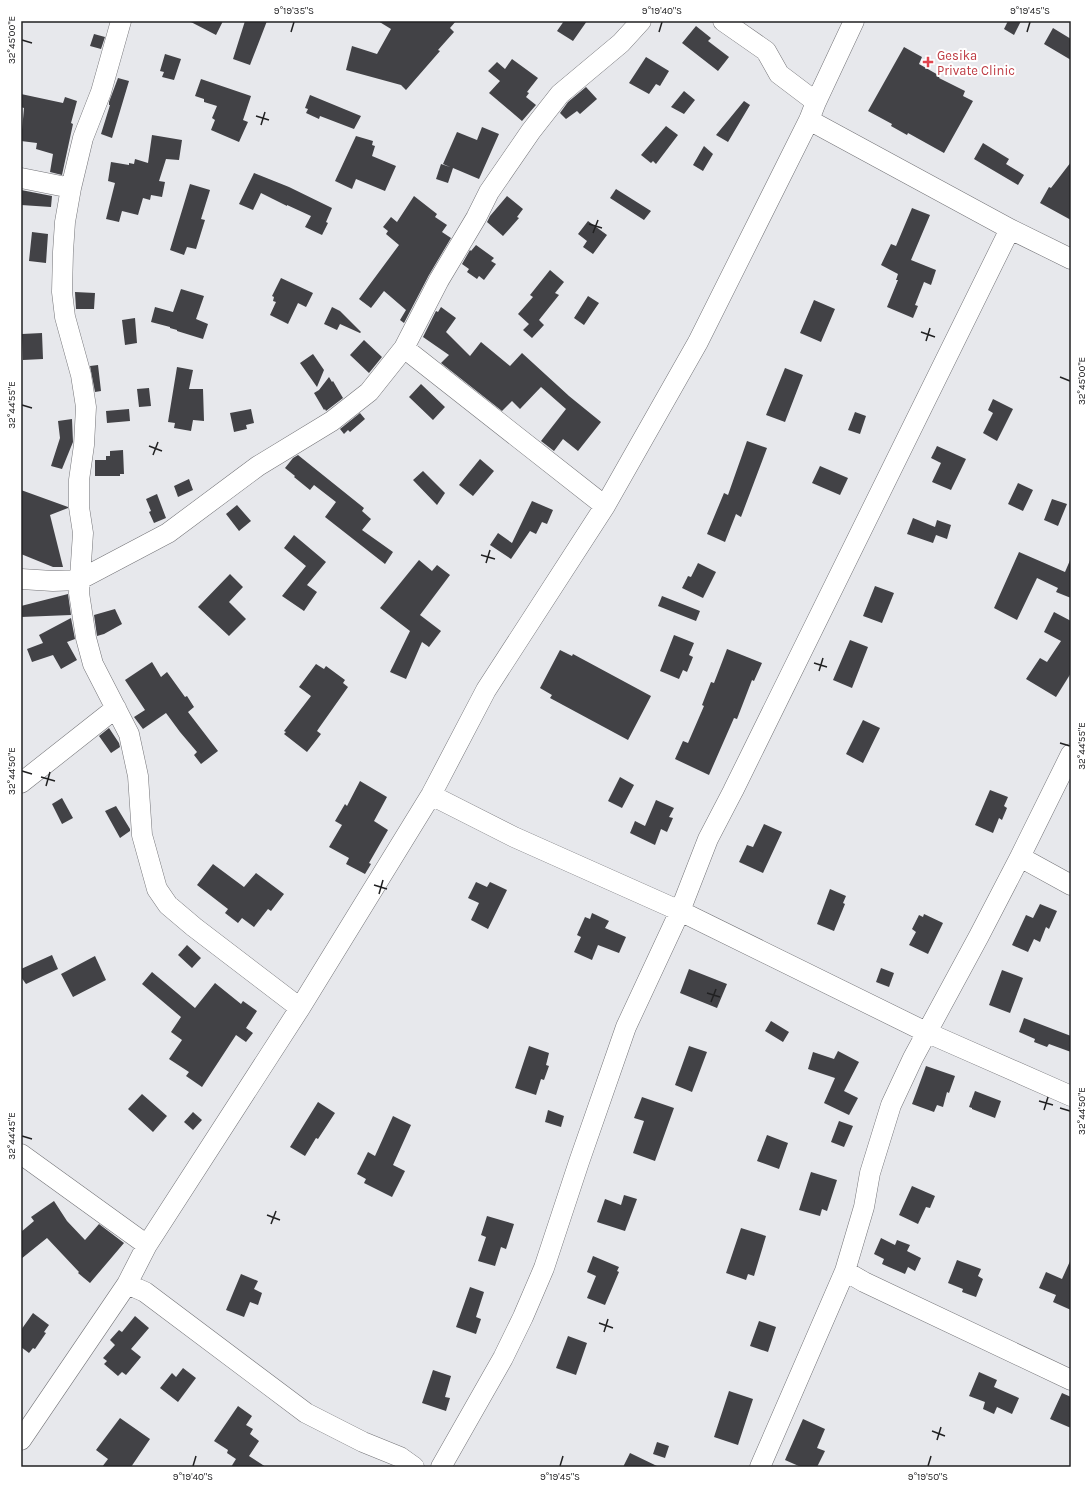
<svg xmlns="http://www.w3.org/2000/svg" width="1092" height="1488" viewBox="0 0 1092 1488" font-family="Karla,sans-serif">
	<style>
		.building { fill: #424246 }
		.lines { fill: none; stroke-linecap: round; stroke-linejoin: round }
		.minor-casing { stroke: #737377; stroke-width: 21 }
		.minor { stroke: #fff; stroke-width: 20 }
		.ticks { fill: none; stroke: #212122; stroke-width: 1.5 }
		.health-dot { fill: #e0444e; stroke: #fff; stroke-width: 1.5 }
		.labels { text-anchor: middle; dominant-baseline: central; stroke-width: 4; stroke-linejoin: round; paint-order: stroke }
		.health-label { font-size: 13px; fill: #be3a42; stroke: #fff; text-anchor: start }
		.neatline { fill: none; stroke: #212122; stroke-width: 1.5 }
		.ticks-label { font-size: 10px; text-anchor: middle; fill: #212122 }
	</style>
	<rect width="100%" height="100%" fill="#e7e8ec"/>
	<path class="building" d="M189,21H223L216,35Z
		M245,21H267L250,65L233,59Z
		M378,21H456L450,28L454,32L438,50L440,51L406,90L401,85L346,70L352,46L377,54L391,29Z
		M564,21H587L573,41L557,31Z
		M1008,21H1021L1014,35L1004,29Z
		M696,26L711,38L708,41L729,57L718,71L682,43Z
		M1053,28L1071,39V60L1044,44Z
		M94,34L105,37L101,49L90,46Z
		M904,47L922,57L919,64L940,76L939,78L965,91L963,96L973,101L944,153L908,133L907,135L891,126L892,124L868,111Z
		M165,54L181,59L174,80L162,77L164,72L160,71Z
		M646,57L669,71L660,86L656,84L649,94L629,83Z
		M512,59L538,78L527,92L529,93L526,97L536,105L522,121L489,93L500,81L488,71L497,62L505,69Z
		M118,78L129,81L112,138L101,134L110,105H109V102Z
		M201,79L251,96L243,120L248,122L239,142L211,130L215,120L212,118L217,106L204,102V99L195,96Z
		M586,87L597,99L580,114L577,111L566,119L560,113L568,102Z
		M684,91L695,100L684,114L671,107Z
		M21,94L63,103L65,97L77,101L71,123L73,124L62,175L50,172L53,154L36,149L37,143L21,141L24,108L21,107Z
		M310,95L361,116L354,129L320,116L319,119L306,113L308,109L305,108Z
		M744,101L750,105L728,142L716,135Z
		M666,126L678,135L656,164L653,161L651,163L641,155Z
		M482,127L499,134L479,179L453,168L448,183L436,179L441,164L450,167L443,164L457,132L477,140Z
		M152,135L182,140L179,160L166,159L159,181L165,182L162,197L151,195L150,200L143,198L138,215L122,211L119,222L106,219L115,183L108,181L111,162L129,165V163L134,164L135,159L148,163Z
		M356,136L373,141L372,145L375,146L372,156L396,166L385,191L356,179L352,189L335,181Z
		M983,143L1009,159L1006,164L1024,175L1018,185L974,159Z
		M704,146L713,154L703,171L693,165Z
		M1071,162V220L1040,203L1049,187L1051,188Z
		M254,173L289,187L332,208L326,222L328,223L322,235L305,227L311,216L287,205V206L261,193L253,210L239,204Z
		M190,184L210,190L201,219L205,220L196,249L187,247L184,255L170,250Z
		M616,189L651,211L644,220L610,198Z
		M21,190L52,196L51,207L21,205Z
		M414,196L437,214L435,217L447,225L442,232L451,238L429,275L404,323L400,320L406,310L384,291L371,308L359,299L399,245L386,234L388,231L383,227L391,217L397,222Z
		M507,196L523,209L517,217L519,218L503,236L487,222L490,216Z
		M912,208L930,215L911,260L936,270L931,285L924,282L915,305L918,306L913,318L887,307L898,280H896L898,274L881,265L891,244L896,246Z
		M588,221L607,235L593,254L583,247L587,241L578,234Z
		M32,232L48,234L46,263L29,261Z
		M476,245L494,258L491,261L496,264L484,280L479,276L477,279L467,272L469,269L462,264L470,250L471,251Z
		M550,270L564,282L555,293L559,295L539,320L544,325L532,338L523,330L529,324L518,314L533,297L530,295Z
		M281,278L313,293L306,307L298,303L288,324L270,315L276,302L273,301L274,297L272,296Z
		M181,289L204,296L196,319L208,324L203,339L177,331V330L170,328V327L151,322L155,307L173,312Z
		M75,292L95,293L94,309H76Z
		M588,296L599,303L584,325L574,318Z
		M814,300L835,309L821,342L800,333Z
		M332,307L340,311L361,332L360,333L340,324L337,330L324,324Z
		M441,307L456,318L446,332L470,356L481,342L510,366L522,353L569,396L601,422L578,451L563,439L554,451L541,441L566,409L541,387L520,409L512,401L502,411L441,363L449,355L423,337L436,311L438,312Z
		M135,318L137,343L125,345L122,320Z
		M42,333L43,359L23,360L22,334Z
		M364,340L382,357L369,373L350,355Z
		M313,354L324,370L317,387L300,363Z
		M98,365L101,391L95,392L90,366Z
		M177,367L193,370L189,389H203L204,421L193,420L191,431L174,428L175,423L168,422Z
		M785,368L803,375L785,422L766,415Z
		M329,377L332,382L333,381L343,398L326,411L325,409L324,410L314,393L319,390Z
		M421,384L445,407L433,420L409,397Z
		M149,388L151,406L139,407L137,389Z
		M993,399L1013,409L997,441L983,433L993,413L988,410Z
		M129,409L130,421L107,423L106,411Z
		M251,409L254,423L246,425L247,429L234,432L230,413Z
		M855,412L866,416L860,434L848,430Z
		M360,413L365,419L350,432L348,430L344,434L340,429Z
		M72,419L73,442L62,469L51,466L60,438L58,421Z
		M747,441L767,448L741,517L736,514L725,542L707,534L724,493L728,495Z
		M937,446L966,459L951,490L932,482L941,463L931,458Z
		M123,450L124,474H120V476H95V460H106V456H110V451Z
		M298,455L364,508L362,511L371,519L362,530L393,552L385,564L325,517L336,502L314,485L310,490L294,477L295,476L285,468L293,458Z
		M480,459L494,471L473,496L459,485Z
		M820,466L848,478L840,495L812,483Z
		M423,471L445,493L437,505L413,480Z
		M189,479L193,490L178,497L174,486Z
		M1018,483L1033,490L1023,511L1008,504Z
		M21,490L68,507V508L50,515L63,567H53L21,554Z
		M157,494L166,518L154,523L149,512L151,511L146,499Z
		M1052,499L1067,504L1058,526L1044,520Z
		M532,501L553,510L547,524L542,522L536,534L530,531L511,559L490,545L498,533L512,543Z
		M237,505L251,521L239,531L226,514Z
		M913,518L935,527L937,520L951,525L947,539L936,535L933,543L907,534Z
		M294,535L326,562L307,585L317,592L304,611L282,596L306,566L284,548Z
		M1019,552L1065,572L1071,558V598L1056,592L1058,588L1037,578L1017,620L994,608Z
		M419,560L432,571L437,565L450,575L420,615L441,631L429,647L422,642L406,679L390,672L410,631L380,608Z
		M698,563L716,572L703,598L682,588L688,576L691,577Z
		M230,574L243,587L229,602L246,619L229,636L198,607Z
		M875,586L894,593L882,623L863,616Z
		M68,594L71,615L21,617V606Z
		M662,596L700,611L696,621L658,606Z
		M115,609L122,624L104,634L97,636L94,615Z
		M1054,612L1071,621V673L1056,697L1026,679L1040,658L1047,662L1061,641L1044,632Z
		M71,618L75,639L67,642L77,660L61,669L53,655L32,662L27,649L43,643L39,635Z
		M674,635L694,643L689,655L693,657L687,672L683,670L679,679L660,671Z
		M850,640L868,647L852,688L833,680Z
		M727,649L762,663L754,681L752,680L737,719L734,718L709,775L675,759L683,741L688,743L704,706L702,705L711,682L714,683Z
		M560,650L572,656L573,654L651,696L628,740L550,698L552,695L540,688Z
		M152,662L161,677L167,672L185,697L187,696L194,707L188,712L218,751L201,764L194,755L197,752L180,732L166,713L143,729L134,717L145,710L125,680Z
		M316,664L324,669L326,666L345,680L343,683L348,687L319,728L317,731L321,734L307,752L284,734L286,732L284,731L311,696L299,687Z
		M863,720L880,728L863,763L846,754Z
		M109,728L119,743L120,747L111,753L99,736Z
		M620,777L634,785L622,808L608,801Z
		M360,781L387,797L374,821L388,830L369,863L371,864L365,874L346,864L349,858L329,847L342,825L335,821L345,804L347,806Z
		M990,790L1008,797L1004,806L1007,808L1002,820L999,818L993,833L975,825Z
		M62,798L73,818L62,824L52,804Z
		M656,800L674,808L669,817L673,818L667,832L661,829L655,845L630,833L635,821L645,826Z
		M116,806L130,829V831L120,838L105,811Z
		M764,824L782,832L763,873L739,862L747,845L753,847Z
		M213,864L244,887L256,873L284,894L271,911L268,909L254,927L242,918L238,923L225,913L228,909L197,885Z
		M476,882L487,887L490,882L507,890L488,929L471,920L479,903L468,898Z
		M830,889L846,896L843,903L845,904L834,931L817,924Z
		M1040,904L1057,911L1049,929L1046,927L1040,942L1034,939L1028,952L1012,945L1026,915L1033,918Z
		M592,913L609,921L605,928L626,937L619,953L598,945L592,960L574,952L581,937L577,935L585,917L590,919Z
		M924,914L943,923L928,954L909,945L916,932L912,929L919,915L923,917Z
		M187,945L201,958L192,968L178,955Z
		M52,955L58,969L26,984L21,977V969Z
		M95,956L106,980L73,997L61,974Z
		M881,968L894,973L889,987L876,982Z
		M689,969L727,984L717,1008L680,993Z
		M1002,970L1023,978L1010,1013L989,1005Z
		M152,972L195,1008L215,983L241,1004L243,1001L257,1011L246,1028L253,1033L246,1042L236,1035L202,1087L186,1076L189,1072L169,1059L182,1040L171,1032L181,1017L142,984Z
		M1024,1018L1071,1036V1052L1049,1044L1047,1047L1034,1042L1035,1039L1019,1032Z
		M771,1021L789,1032L783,1042L765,1031Z
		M529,1046L549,1053L546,1065L549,1066L544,1080L541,1079L536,1095L515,1088Z
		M689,1046L707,1052L692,1092L675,1085Z
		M838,1051L859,1062L844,1091L858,1098L849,1115L824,1103L835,1078L808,1069L813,1052L834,1059Z
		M926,1066L955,1076L949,1093L947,1092L943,1107L937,1105L934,1112L912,1104Z
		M975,1091L1001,1101L995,1118L972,1109V1108L969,1107Z
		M142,1094L167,1116L153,1132L128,1109Z
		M642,1097L674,1108L655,1161L633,1153L644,1121L634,1118Z
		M318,1102L335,1113L318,1139L316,1138L305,1156L290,1147Z
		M548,1110L564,1116L561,1127L545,1122Z
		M193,1112L202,1120L193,1130L184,1122Z
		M393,1116L411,1125L393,1165L405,1171L392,1197L364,1183L366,1179L357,1174L368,1152L375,1156Z
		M839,1121L853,1126L844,1147L831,1142Z
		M767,1135L788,1143L779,1169L757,1161Z
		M811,1172L837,1180L827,1211L822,1209L820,1216L799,1210Z
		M912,1186L935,1196L930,1208L926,1207L918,1224L899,1215Z
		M624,1195L637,1199L625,1231L597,1222L605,1199L621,1205Z
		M54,1201L67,1221L85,1240L99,1224L124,1243L90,1283L78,1273L79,1272L47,1238L21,1259V1232L34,1221L31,1217Z
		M487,1216L514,1224L506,1249L501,1247L495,1266L478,1261L486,1237L481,1235Z
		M741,1228L766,1236L754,1276L748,1274L746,1280L726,1273Z
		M881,1238L895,1245L897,1240L910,1245L907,1251L921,1258L915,1271L908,1267L905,1274L882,1264L884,1259L874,1254Z
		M593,1256L619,1267L617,1271L619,1272L605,1305L587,1298L596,1276L587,1272Z
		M1071,1259V1310L1053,1302L1056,1295L1039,1288L1046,1272L1062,1279Z
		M957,1260L981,1269L978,1276L983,1279L976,1297L962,1292L963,1289L948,1283Z
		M241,1274L258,1281L254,1289L262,1293L258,1305L250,1302L244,1317L226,1310Z
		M470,1287L484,1292L476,1317L481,1319L476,1334L456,1327Z
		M33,1313L49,1325L44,1332L46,1333L35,1349L33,1348L29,1353L21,1347V1330Z
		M135,1316L149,1328L131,1349L141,1357L126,1375L122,1372L118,1376L104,1364L107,1361L103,1358L115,1345L110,1340L119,1330L122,1332Z
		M759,1321L776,1327L768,1352L750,1346Z
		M568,1336L587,1343L576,1375L556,1368Z
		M183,1368L196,1378L178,1402L160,1388L172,1373L176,1377Z
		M433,1370L451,1376L445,1397L450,1398L446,1411L422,1403Z
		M979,1372L997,1380L994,1387L1019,1398L1012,1414L997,1407L994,1414L983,1409L985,1402L969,1396Z
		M729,1391L753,1399L738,1445L714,1437Z
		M1062,1393L1071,1397V1428L1050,1419Z
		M238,1406L252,1416L246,1425L253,1429L250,1434L259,1441L249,1456L266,1467H231L236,1459L227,1453L228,1450L214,1441Z
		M120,1418L150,1439L131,1467H102L108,1459L96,1450Z
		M803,1419L825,1429L817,1448L825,1451L817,1467H801L785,1460Z
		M657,1442L669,1446L665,1458L653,1454Z
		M630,1453L659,1467H623Z"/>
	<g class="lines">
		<defs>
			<path id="minor" d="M121,21L101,92L83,138L71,188L65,222L63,252L62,292L65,317L81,375L86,407L84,445L79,480V507L83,533L79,593L86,638L93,664L129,734L138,776L142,835L157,889L168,905L194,927L300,1008
				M723,21L766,51L779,74L816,102
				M809,120L1010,229L1071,259
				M21,178L71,188
				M404,348L605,506
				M21,579L53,581L79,580L168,533L258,466L332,421L369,392L404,348L439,280L476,218L489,192L531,131L560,94L621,43L641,21
				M21,783L116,708
				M431,795L514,837L680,911L928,1033L1071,1096
				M1020,857L1071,885
				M21,1154L147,1245
				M845,1271L864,1282L1071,1380
				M127,1284L145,1292L306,1413L363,1442L400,1457L414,1467
				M21,1440L127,1284L147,1245L300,1008L431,795L486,690L605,506L698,342L809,120L816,102L854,21
				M441,1467L503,1358L523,1317L544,1268L579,1162L626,1027L680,911L708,839L733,791L1010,229
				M760,1467L845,1271L864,1207L870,1173L891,1105L913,1058L979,936L1020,857L1071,754"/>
		</defs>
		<use href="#minor" class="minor-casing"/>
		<use href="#minor" class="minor"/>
	</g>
	<path class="ticks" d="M291,32L294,22M659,32L662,22M1027,32L1030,22M22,40L32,43M256,116L269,120M261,125L265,112M589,224L602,228M593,233L598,220M921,332L935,337M926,341L930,328M1060,377L1070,381M22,405L32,408M149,446L162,451M153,455L158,442M481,555L495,559M486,563L490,550M814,663L827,667M819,671L823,658M1060,743L1070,746M22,771L32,774M41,777L55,781M46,786L50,772M374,885L387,889M379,894L383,880M707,993L720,997M711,1002L716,989M1039,1101L1053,1105M1060,1108L1070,1111M1044,1110L1048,1097M22,1136L32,1139M267,1215L280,1220M271,1224L276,1211M599,1323L613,1328M604,1332L608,1319M932,1431L945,1436M937,1440L941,1427M193,1466L196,1456M560,1466L563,1456M928,1466L931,1456"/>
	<path class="health-dot" d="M926 56h4v4h4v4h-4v4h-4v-4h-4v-4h4z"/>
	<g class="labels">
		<g class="health-label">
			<text x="937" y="55">Gesika<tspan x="937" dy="15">Private Clinic</tspan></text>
		</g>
	</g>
	<rect width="1092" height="1488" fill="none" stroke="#ffffff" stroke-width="44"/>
	<rect x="22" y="22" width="1048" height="1444" class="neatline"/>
	<g class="ticks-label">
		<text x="294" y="14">9°19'35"S</text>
		<text x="662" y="14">9°19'40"S</text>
		<text x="1030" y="14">9°19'45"S</text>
		<text transform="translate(11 40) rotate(-90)" y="4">32°45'00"E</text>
		<text transform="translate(1081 381) rotate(-90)" y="4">32°45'00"E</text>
		<text transform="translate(11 405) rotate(-90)" y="4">32°44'55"E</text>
		<text transform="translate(1081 746) rotate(-90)" y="4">32°44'55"E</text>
		<text transform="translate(11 771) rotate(-90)" y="4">32°44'50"E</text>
		<text transform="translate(1081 1111) rotate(-90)" y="4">32°44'50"E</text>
		<text transform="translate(11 1136) rotate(-90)" y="4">32°44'45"E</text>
		<text x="193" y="1480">9°19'40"S</text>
		<text x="560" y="1480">9°19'45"S</text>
		<text x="928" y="1480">9°19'50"S</text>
	</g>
</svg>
